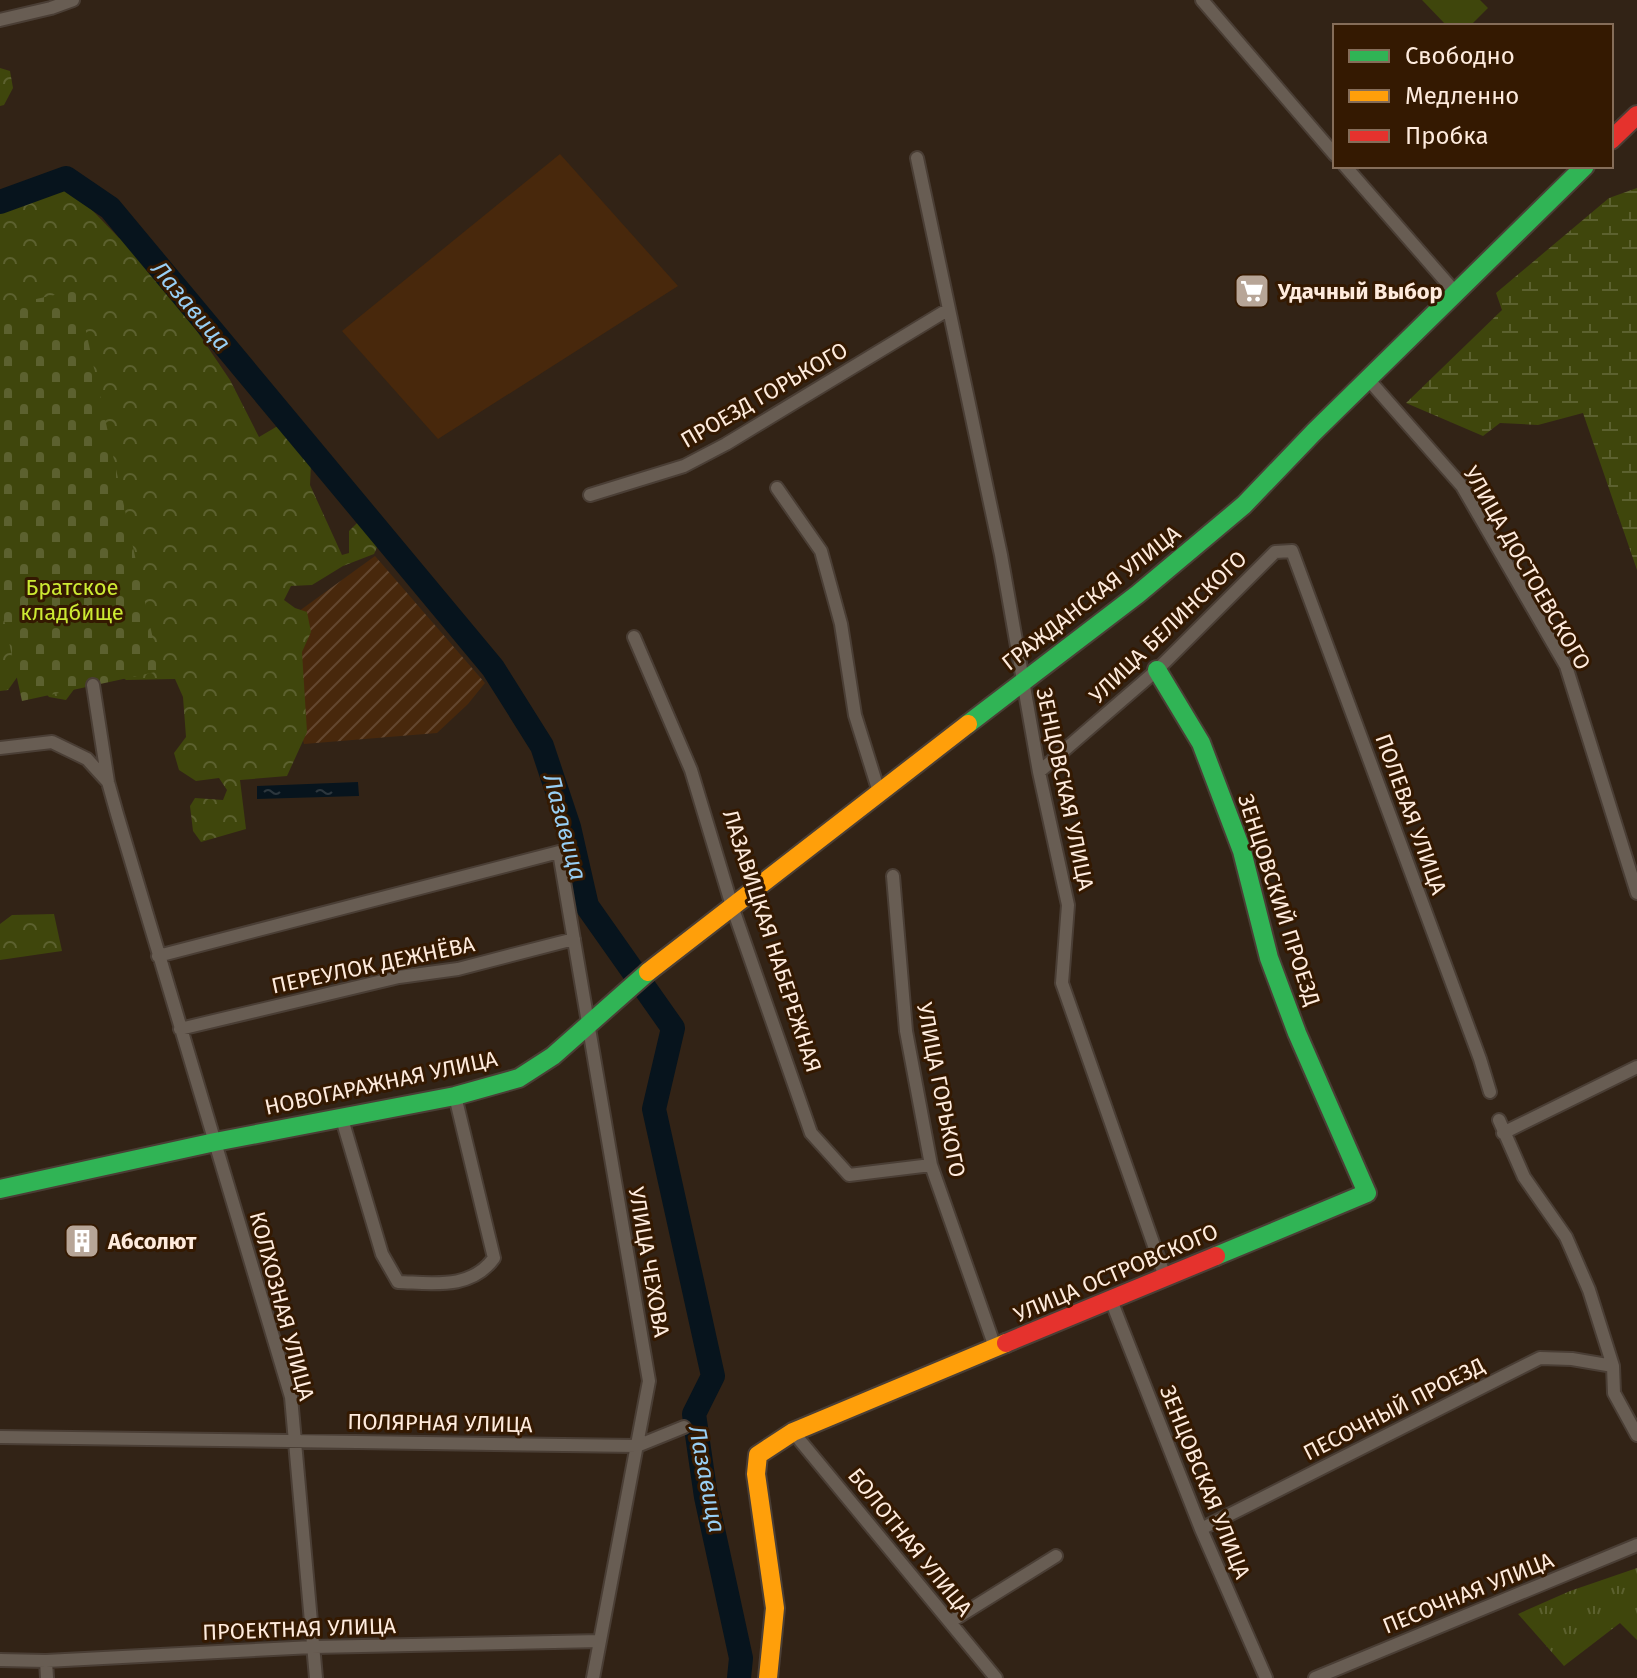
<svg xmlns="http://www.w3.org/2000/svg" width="1637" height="1678" viewBox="0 0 1637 1678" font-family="'Fira Sans',sans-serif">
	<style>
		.built { fill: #48280c }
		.industrial { fill: url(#industrial-furrows) }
		.grass { fill: url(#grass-tufts) }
		.forest { fill: url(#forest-crowns) }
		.wetland { fill: url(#wetland-marsh) }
		.cemetery { fill: url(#cemetery-stones) }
		.park { fill: #3f460c }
		.water { fill: url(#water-ripples) }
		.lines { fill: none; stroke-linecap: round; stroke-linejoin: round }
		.river { stroke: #07141d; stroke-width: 24 }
		.street-casing { stroke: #4a3e35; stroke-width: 16 }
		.fast-casing { stroke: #4a3e35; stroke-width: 22 }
		.slow-casing { stroke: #4a3e35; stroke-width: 22 }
		.jam-casing { stroke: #4a3e35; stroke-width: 22 }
		.street { stroke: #685d53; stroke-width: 12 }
		.fast { stroke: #30b455; stroke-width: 18 }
		.slow { stroke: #ff9f0a; stroke-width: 18 }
		.jam { stroke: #e5322d; stroke-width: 18 }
		.labels { text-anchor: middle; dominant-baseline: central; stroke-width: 6; stroke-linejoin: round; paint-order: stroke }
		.poi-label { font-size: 22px; font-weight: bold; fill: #feebdd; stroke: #341901; text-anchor: start }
		.street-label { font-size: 22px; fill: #feebdd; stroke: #341901 }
		.park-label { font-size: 22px; fill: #cdea33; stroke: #341901 }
		.water-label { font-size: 24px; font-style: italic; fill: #98cff5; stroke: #341901 }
	</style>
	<defs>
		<pattern id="industrial-furrows" width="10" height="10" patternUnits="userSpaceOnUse" patternTransform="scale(2)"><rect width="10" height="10" fill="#48280c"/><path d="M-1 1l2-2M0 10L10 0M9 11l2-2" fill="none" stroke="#63472f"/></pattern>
		<pattern id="grass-tufts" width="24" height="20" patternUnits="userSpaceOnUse" patternTransform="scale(2)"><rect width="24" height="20" fill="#3f460c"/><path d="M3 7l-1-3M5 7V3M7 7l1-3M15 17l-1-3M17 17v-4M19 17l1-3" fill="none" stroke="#5c612f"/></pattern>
		<pattern id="forest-crowns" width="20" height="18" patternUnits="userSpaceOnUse" patternTransform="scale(2)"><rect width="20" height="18" fill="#3f460c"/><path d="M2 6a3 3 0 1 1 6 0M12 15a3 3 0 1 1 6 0" fill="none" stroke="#5c612f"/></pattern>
		<pattern id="wetland-marsh" width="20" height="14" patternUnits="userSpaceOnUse" patternTransform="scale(2)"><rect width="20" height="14" fill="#3f460c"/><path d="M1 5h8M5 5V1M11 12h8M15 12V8" fill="none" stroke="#5c612f"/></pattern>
		<pattern id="cemetery-stones" width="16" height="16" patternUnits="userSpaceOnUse" patternTransform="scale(2)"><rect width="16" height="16" fill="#3f460c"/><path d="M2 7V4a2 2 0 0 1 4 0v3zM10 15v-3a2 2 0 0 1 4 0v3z" fill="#5c612f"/></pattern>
		<pattern id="water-ripples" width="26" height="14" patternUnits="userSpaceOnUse" patternTransform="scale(2)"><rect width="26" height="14" fill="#07141d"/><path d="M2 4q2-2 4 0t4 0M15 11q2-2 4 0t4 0" fill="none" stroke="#2c363d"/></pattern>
	</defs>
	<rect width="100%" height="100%" fill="#322316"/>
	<path class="built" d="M560,154L678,286L438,439L342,331Z"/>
	<path class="industrial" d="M375,556L485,683L468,704L437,733L304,744L273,630Z"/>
	<path class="grass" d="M1637,1568V1640L1620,1623L1564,1666L1518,1614L1570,1591Z"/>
	<path class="forest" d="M0,68L10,71L13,88L4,105L0,106Z
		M69,186L119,238L138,244L230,380L259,437L276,427L289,429L311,464L310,485L342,555L349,553V531L359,521L372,528L379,543L374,554L343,566L312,585L291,586L284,600L295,608L307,612L311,632L302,652L307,732L287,776L240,780L246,829L201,842L193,831L190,806L195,798L223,800L227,790L219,778L196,781L179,770L174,753L186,737L183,697L175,679L126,680L116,672L75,688L66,700L49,697L29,673L18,676L8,690L0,691V210Z
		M54,914L62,951L0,960V924L12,915Z"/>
	<path class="wetland" d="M1637,188V570L1583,413L1538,425L1500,423L1483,436L1406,403L1502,310L1496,293L1609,198Z"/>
	<path class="cemetery" d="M77,290L160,671L22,701L0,601V307Z"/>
	<path class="park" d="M1422,0H1480L1488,8L1470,26H1447Z"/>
	<path class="water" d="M358,782L359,796L257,799V786Z"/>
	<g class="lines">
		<path class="river" d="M0,202L66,178L110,208L493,668L542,746L569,827L587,906L673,1028L654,1109L713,1376L694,1414L706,1497L741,1658L739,1678"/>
		<defs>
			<path id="street" d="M1202,0L1335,155
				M0,20L51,8L73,0
				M917,158L1001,555L1039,772L1068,905L1062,983L1165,1277
				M1345,166L1455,292
				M1368,379L1462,486L1566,666L1637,893
				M777,488L821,551L841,624L855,715L879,792
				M590,495L684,466L726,444L949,309
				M634,637L691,770L732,906L811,1133L849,1175L931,1165
				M93,685L108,782L117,814L291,1397L316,1678
				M0,748L52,742L87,759L108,782
				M1039,772L1157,670L1275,552L1292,551L1480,1059L1490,1092
				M893,876L906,1031L931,1165L996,1350
				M158,956L559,852L649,1381L593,1678
				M180,1029L399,977L458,969L574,939
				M342,1119L382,1254L398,1282C433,1283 471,1290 494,1258L455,1096
				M1499,1120L1524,1177L1566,1237L1589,1290L1613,1366L1614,1393L1637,1435
				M1503,1133L1637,1067
				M1111,1300L1201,1529L1266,1678
				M793,1432L996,1678
				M0,1437L637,1446L684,1427
				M1201,1529L1540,1358L1572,1359L1613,1366
				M950,1622L1056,1556
				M0,1660L46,1661L313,1647L600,1641
				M46,1661L47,1678
				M1315,1678L1637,1545"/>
			<path id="fast" d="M1157,670L1201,743L1242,851L1269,958L1297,1033L1367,1193L1216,1256
				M968,724L1138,594L1244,505L1314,432L1585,166
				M0,1189L215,1142L455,1096L519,1078L553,1056L648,972"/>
			<path id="slow" d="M648,972L968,724
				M768,1678L775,1608L756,1474L758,1455L793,1432L1006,1343"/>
			<path id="jam" d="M1611,140L1637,115
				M1006,1343L1216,1256"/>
		</defs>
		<use href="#street" class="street-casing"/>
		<use href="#fast" class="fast-casing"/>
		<use href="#slow" class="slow-casing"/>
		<use href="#jam" class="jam-casing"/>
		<use href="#street" class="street"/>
		<use href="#fast" class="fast"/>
		<use href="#slow" class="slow"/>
		<use href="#jam" class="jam"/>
	</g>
	<defs>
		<symbol id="supermarket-square" viewBox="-11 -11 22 22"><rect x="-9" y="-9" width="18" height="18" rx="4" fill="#b7a597" stroke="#341901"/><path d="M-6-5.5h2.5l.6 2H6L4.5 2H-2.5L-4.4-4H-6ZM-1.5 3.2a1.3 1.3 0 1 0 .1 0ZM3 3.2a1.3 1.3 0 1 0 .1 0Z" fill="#fff"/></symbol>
		<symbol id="building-square" viewBox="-11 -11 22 22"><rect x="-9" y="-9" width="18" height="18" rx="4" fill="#b7a597" stroke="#341901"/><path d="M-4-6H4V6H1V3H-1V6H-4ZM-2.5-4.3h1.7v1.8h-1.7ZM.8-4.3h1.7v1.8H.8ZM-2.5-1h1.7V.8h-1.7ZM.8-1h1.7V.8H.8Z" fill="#fff"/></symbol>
	</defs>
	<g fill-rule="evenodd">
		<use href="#supermarket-square" x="1232" y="271" width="40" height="40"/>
		<use href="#building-square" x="62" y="1221" width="40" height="40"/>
	</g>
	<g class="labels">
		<g class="poi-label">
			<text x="1278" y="291">Удачный Выбор</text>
			<text x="108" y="1241">Абсолют</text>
		</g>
		<g class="street-label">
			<text transform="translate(764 395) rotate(-30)">ПРОЕЗД ГОРЬКОГО</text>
			<text transform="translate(1527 568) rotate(60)">УЛИЦА ДОСТОЕВСКОГО</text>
			<text transform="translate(1091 598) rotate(-38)">ГРАЖДАНСКАЯ УЛИЦА</text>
			<text transform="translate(1168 627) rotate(-44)">УЛИЦА БЕЛИНСКОГО</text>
			<text transform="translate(1065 789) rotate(78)">ЗЕНЦОВСКАЯ УЛИЦА</text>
			<text transform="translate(1411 814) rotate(70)">ПОЛЕВАЯ УЛИЦА</text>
			<text transform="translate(1279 900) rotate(72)">ЗЕНЦОВСКИЙ ПРОЕЗД</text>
			<text transform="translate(772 941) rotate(72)">ЛАЗАВИЦКАЯ НАБЕРЕЖНАЯ</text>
			<text transform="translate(373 965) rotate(-12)">ПЕРЕУЛОК ДЕЖНЁВА</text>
			<text transform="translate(381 1083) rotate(-12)">НОВОГАРАЖНАЯ УЛИЦА</text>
			<text transform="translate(941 1090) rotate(79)">УЛИЦА ГОРЬКОГО</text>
			<text transform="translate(649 1262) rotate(80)">УЛИЦА ЧЕХОВА</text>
			<text transform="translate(1116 1273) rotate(-23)">УЛИЦА ОСТРОВСКОГО</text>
			<text transform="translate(282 1306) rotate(75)">КОЛХОЗНАЯ УЛИЦА</text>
			<text transform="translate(1394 1409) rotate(-27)">ПЕСОЧНЫЙ ПРОЕЗД</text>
			<text transform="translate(440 1423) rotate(1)">ПОЛЯРНАЯ УЛИЦА</text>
			<text transform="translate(1205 1482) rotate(68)">ЗЕНЦОВСКАЯ УЛИЦА</text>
			<text transform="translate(910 1542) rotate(51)">БОЛОТНАЯ УЛИЦА</text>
			<text transform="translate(1468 1593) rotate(-22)">ПЕСОЧНАЯ УЛИЦА</text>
			<text transform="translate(299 1629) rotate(-2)">ПРОЕКТНАЯ УЛИЦА</text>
		</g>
		<g class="park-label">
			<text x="72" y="587">Братское<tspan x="72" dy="25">кладбище</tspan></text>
		</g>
		<g class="water-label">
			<text transform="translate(191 306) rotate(50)">Лазавица</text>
			<text transform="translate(565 827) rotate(75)">Лазавица</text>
			<text transform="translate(707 1479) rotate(79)">Лазавица</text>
		</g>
	</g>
	<rect x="1333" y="24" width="280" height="144" fill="#341901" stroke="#856d59" stroke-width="2"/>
	<rect x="1349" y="50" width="40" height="12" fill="#30b455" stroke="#856d59" stroke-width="2"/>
	<text x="1405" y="64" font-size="24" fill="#feebdd">Свободно</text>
	<rect x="1349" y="90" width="40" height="12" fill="#ff9f0a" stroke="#856d59" stroke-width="2"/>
	<text x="1405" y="104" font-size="24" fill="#feebdd">Медленно</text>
	<rect x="1349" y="130" width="40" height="12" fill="#e5322d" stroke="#856d59" stroke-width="2"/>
	<text x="1405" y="144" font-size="24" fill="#feebdd">Пробка</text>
</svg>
